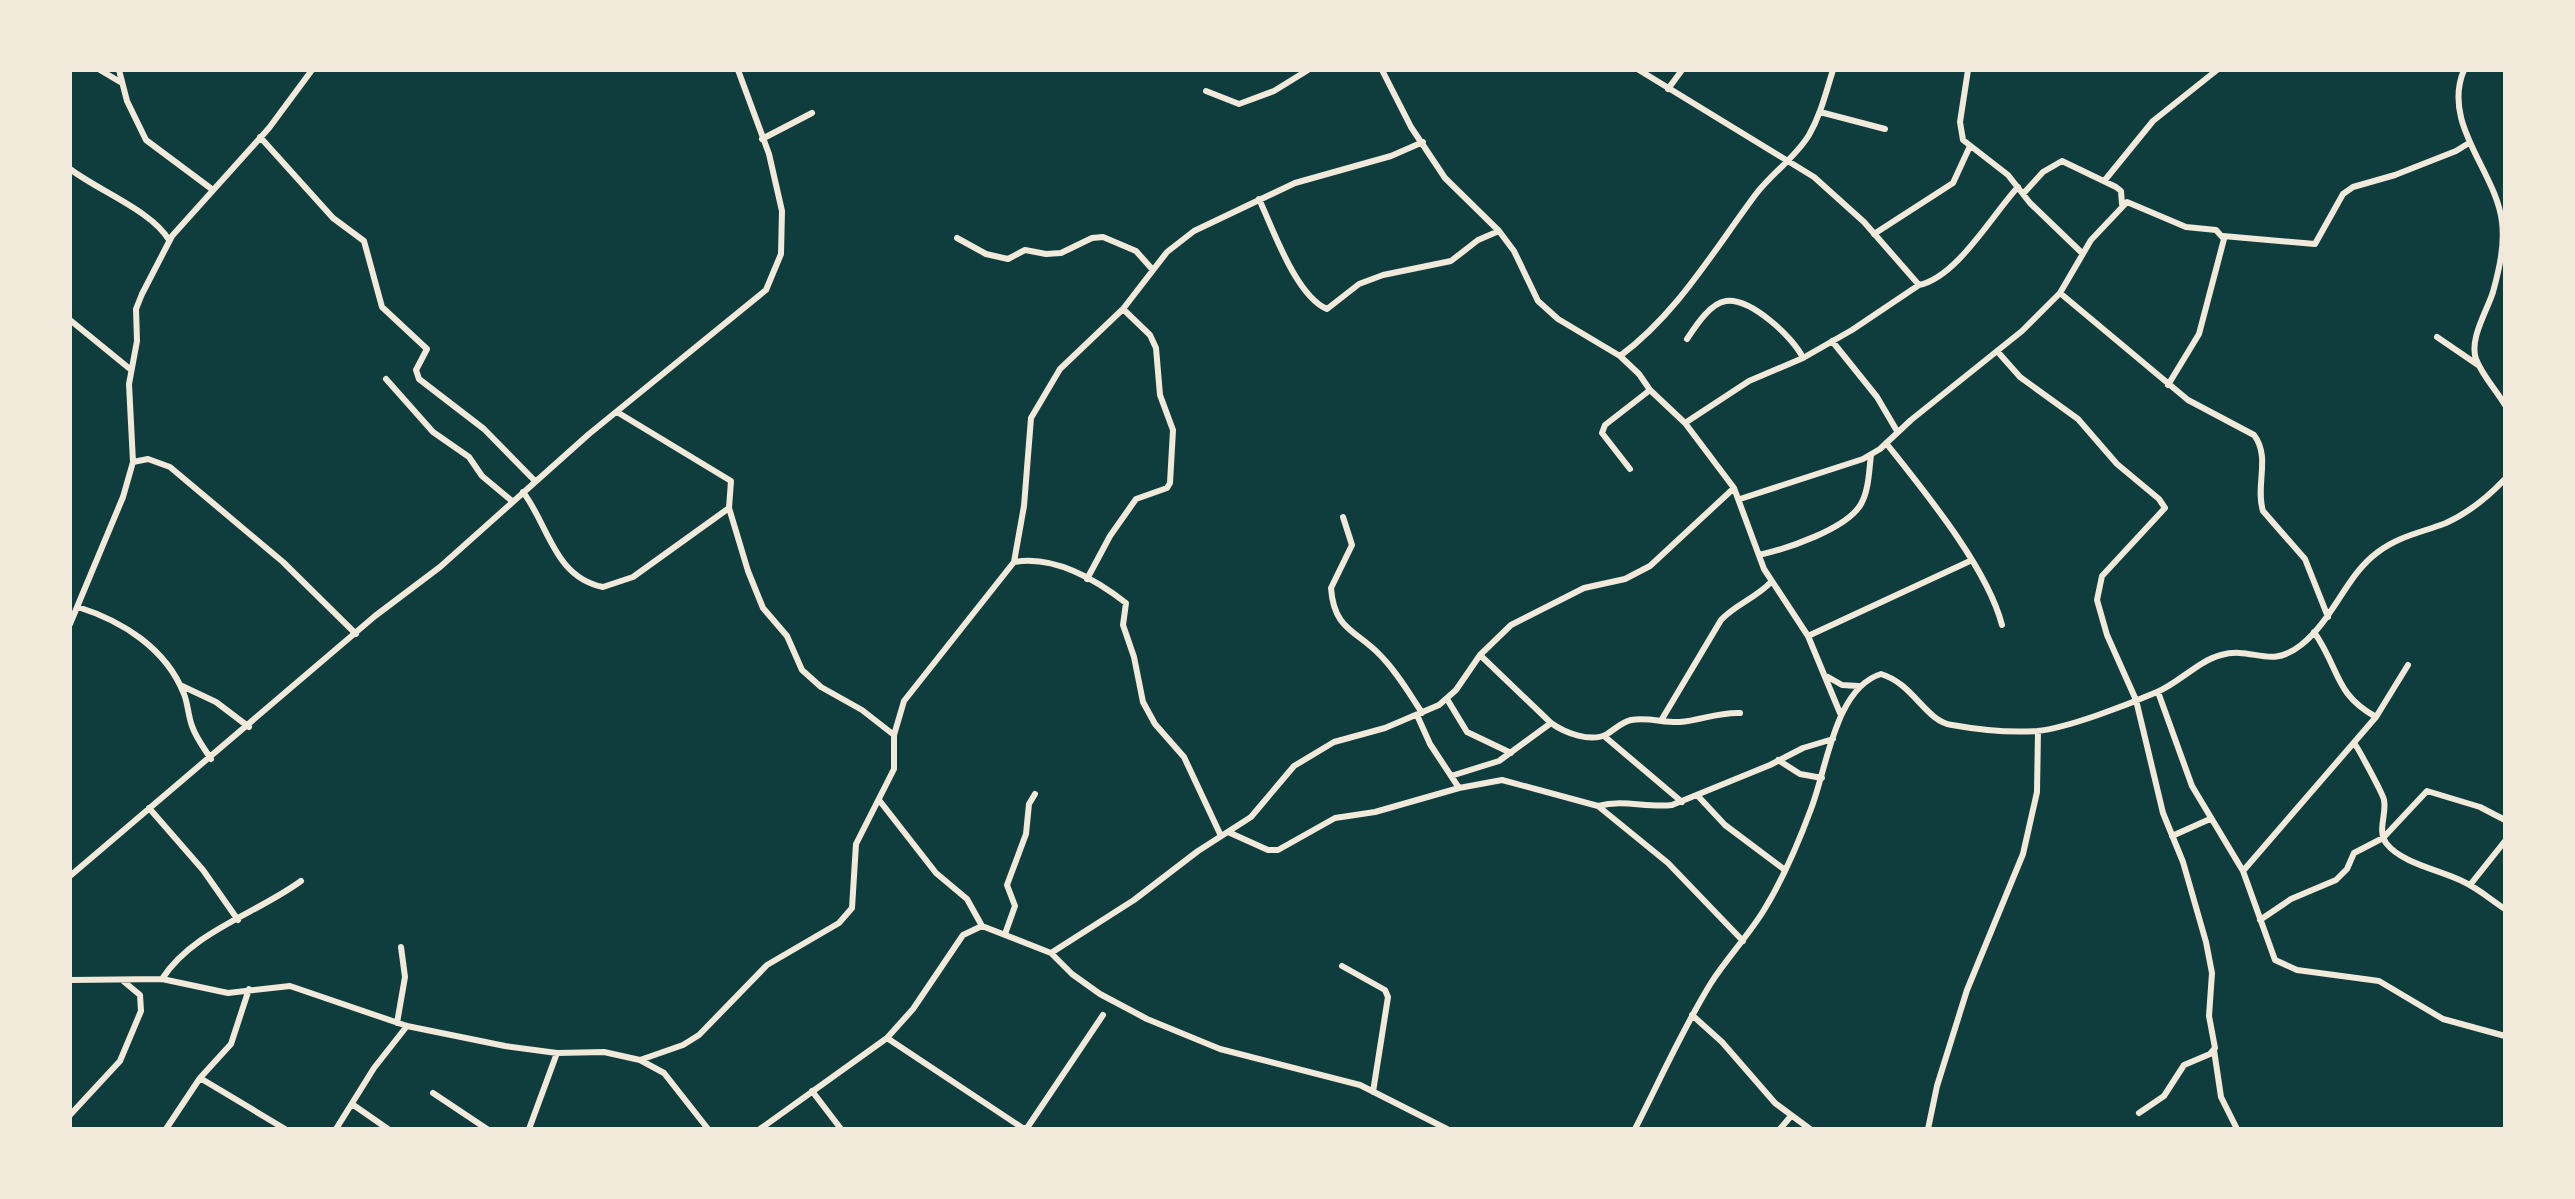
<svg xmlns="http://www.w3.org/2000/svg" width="2575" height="1199" viewBox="0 0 2575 1199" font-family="'Asap Condensed',sans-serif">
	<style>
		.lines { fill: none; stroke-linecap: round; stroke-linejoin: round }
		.minor { stroke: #f1e9da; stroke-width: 6 }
	</style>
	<rect width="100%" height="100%" fill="#0f3d3e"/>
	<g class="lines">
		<path class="minor" d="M100,70L122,83
			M119,70L127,101L146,140L213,190
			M1382,70L1411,127L1445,178L1499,231L1514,251L1538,301L1558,319L1620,356L1639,374L1650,390L1685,423L1734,488L1764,569L1808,636L1840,713
			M1639,70L1814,177L1864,222L1919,285
			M1968,70L1960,122L1963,140L2008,175L2030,203L2082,253
			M2464,70C2441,124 2496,171 2502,222C2505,245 2499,270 2493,292C2487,311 2469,339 2476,359C2482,375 2496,390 2505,405
			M1668,89L1682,70
			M1206,91L1239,104L1274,91L1308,70
			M1820,112L1885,129
			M260,137L333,218L364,241L382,307L427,349L416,370L419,379L484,429L534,480
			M762,139L812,113
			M70,169C99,191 152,211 169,240
			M2105,180L2153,121L2217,70
			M2023,194L2043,172L2062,161L2116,187L2121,191L2122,204
			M1259,199C1273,229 1296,296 1327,309L1359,284L1383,275L1451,261L1478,240L1499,231
			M1874,234L1953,183L1970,146
			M2223,236L2315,244L2343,194L2353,187L2395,175L2456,151L2469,143
			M957,238L986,254L1008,259L1025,250L1046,254L1061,253L1092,238L1103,237L1136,251L1152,269
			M2060,293L2188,400L2254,435C2271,457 2255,486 2263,511L2305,559L2328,617
			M70,320L130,369
			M2437,337L2478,365
			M1687,339C1695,327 1710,303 1726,301C1751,298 1793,337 1803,358
			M1832,341L1877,397L1897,431
			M1997,351L2020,377L2078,419L2117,464L2159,499L2165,508L2102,576L2097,600L2107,635L2136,700L2163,813L2183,862L2206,942L2212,973L2209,1016L2215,1048L2210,1054L2184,1065L2164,1096L2139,1113
			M1620,356C1677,314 1714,250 1756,194C1773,172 1795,158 1809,135C1821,114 1826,92 1833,70
			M386,379L433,432L469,457L482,476L512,501
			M617,412L731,481L729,508L748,571L763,608L787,636L802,670L821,687L862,710L894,735
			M1685,423L1749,381L1803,358L1852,330L1919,285C1957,277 1992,215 2018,187
			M1886,443C1924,491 1987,567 2002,625
			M133,462L148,459L170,467L283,562L356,634
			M1630,469L1602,433L1605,425L1650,390
			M523,492C549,526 554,577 603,587L633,577L729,508
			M1740,499L1863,459L1880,449L1911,420L2022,331L2060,293L2091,240L2127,202L2186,227L2216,230L2224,239L2199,334L2168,385
			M1343,517L1352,545L1331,588C1334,630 1356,630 1380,655C1396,671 1410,694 1422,713
			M1759,555C1786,549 1847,529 1861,504C1869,490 1869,470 1871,455
			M1014,562C1054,555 1095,579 1126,603L1123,625L1134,657L1143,702L1155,724L1184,757L1221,836
			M1087,579L1110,536L1136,499L1167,488L1170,483L1173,430L1160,395L1156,348L1150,335L1123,309
			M78,607C122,621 166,648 184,694C188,704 188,715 192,726C196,738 204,748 211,759
			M70,624L123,497L133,462L129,384L137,341L136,309L142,294L172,236L269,128L312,70
			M2314,632C2340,669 2334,694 2376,717
			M1808,636L1970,561
			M1480,655L1551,723C1565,733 1591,743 1607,734C1615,729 1622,722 1631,720C1649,717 1664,723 1680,722C1701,720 1719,712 1740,713
			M1828,677L1842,685L1858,686
			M180,685L216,702L249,727
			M2158,692L2192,786L2243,871L2275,960L2297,970L2379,981L2443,1019L2505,1036
			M1447,699L1467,732L1511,753
			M1417,715L1430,744L1459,788
			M1662,719L1721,620C1736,604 1756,598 1771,582
			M1604,736L1682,802
			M2354,743C2357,746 2383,794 2384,800C2387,814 2377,830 2386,843C2402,864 2441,870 2464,882C2479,889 2491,900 2505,909
			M1778,760L1800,774L1822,778
			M1451,776L1499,761L1551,723
			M1697,795L1725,825L1785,870
			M879,800L936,873L967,899L982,926L1051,953L1134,900L1198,851L1251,817L1294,766L1334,742L1385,728L1439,705L1456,690L1480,655L1511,625L1584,588L1625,579L1650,566L1734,488
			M1598,806C1624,799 1646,808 1672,805L1770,765L1803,748L1833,739
			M149,808L203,870L238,920
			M1228,832L1268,850H1278L1335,818L1375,812L1459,788L1502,780L1598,806L1668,863L1743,941
			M2172,836L2210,819
			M2243,871L2376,717L2408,665
			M70,876L375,616L440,567L589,434L766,290L781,254L782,211L769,154L738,70
			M2470,885L2505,841
			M2260,920L2291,899L2336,880L2347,869L2354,853L2383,838L2427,791L2480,807L2505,820
			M1005,934L1015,906L1007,885L1026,834L1029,804L1035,794
			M1051,953L1072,974L1100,994L1147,1019L1220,1049L1360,1085L1447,1129
			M1342,966L1385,990L1388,997L1373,1092
			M162,979C193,931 256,914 301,881
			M70,980L162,979L228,993L290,986L407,1026L505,1046L557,1053L604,1052L640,1060L664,1073L708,1129
			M1692,1015L1722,1042L1775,1103L1810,1129
			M397,1023L405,977L401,947
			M887,1038L1024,1129
			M2214,1050L2221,1097L2237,1129
			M640,1060L683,1045L699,1035L767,965L839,923L852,908L856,844L894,769V735L904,701L1014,562L1024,506L1031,418L1060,369L1123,309L1167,252L1194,231L1295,183L1391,156L1423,142
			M200,1078L285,1129
			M812,1091L841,1129
			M433,1093L487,1129
			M352,1104L388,1129
			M70,1115L120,1061L141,1011L140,995L122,980
			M1023,1128H1027L1103,1015
			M166,1129L200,1078L231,1044L249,989
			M336,1129L374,1068L407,1026
			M529,1129L557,1053
			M760,1129L887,1038L913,1009L963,935L982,926
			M1635,1129C1660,1080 1682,1030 1711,983C1727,958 1748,936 1764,910C1783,879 1798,844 1811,809C1827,768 1835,688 1881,674C1914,684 1925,721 1952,725C1980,730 2009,733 2037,731C2068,728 2127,705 2157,692C2179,683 2198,661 2221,655C2253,646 2270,670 2301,645C2334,619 2346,575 2378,552C2399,536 2423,532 2446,523C2470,512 2487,498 2505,479
			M1780,1129L1791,1116
			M1928,1129L1937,1086L1967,990L2023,854L2037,792L2038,731"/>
	</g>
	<rect width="2575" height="1199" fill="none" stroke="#f1e9da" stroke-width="144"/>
</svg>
